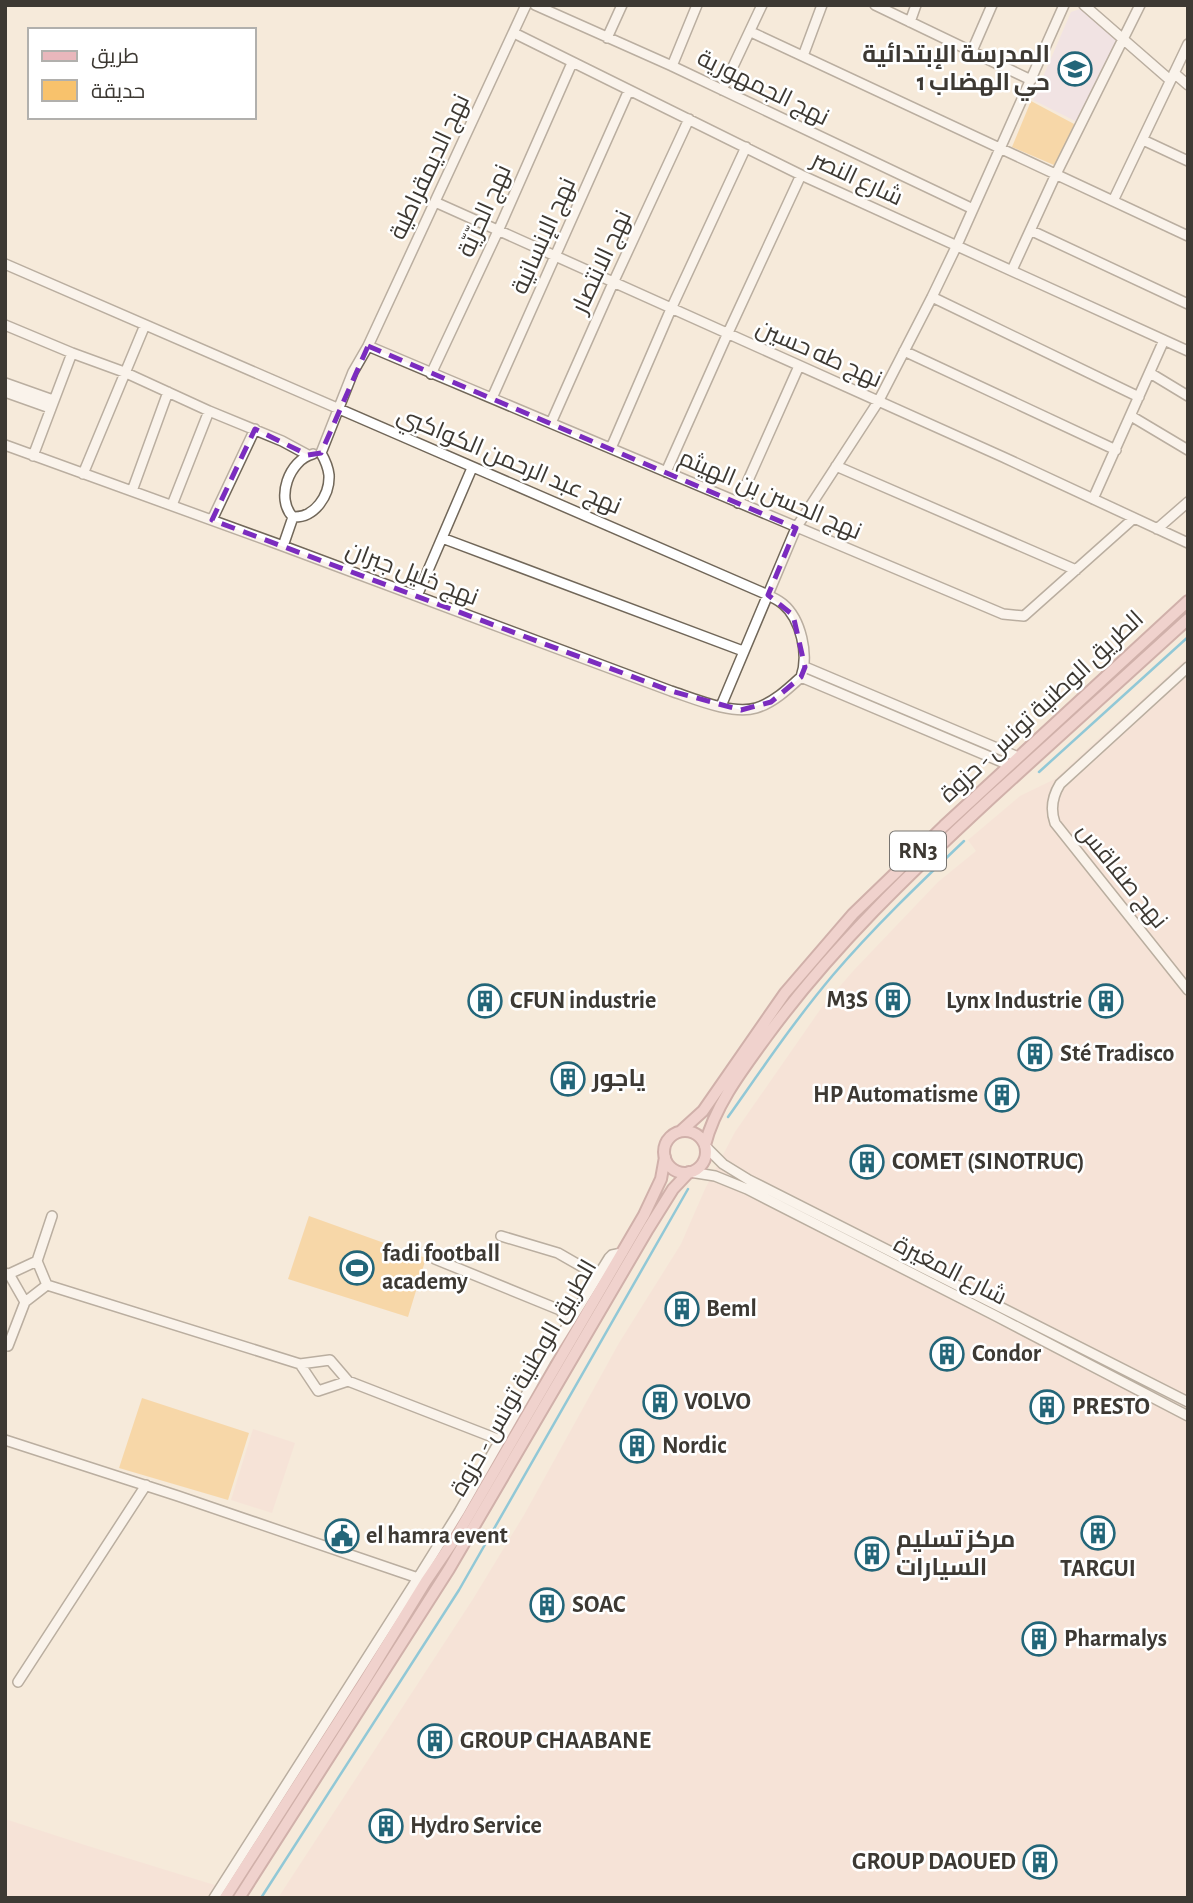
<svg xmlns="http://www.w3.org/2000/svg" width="1193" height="1903" viewBox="0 0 1193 1903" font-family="'Alegreya Sans',Cairo,sans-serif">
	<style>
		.industrial { fill: #f5dcd3 }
		.education { fill: #ecdcee }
		.green { fill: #f8c26c }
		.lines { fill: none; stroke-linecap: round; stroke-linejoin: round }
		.stream { stroke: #18a0d1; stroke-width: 2.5 }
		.minor-casing { stroke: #716759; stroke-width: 12 }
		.major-casing { stroke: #a36c6f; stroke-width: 14 }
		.minor { stroke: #fff; stroke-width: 9 }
		.major { stroke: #e9b7bc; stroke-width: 10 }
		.marked { fill: none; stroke: #7b2cbf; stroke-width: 5; stroke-dasharray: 14 9; stroke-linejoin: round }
		.labels { text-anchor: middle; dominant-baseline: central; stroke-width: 5; stroke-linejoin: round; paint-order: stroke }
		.shield { fill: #fff; stroke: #777470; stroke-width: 2 }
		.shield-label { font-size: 23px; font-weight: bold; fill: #3d3933 }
		.poi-label { font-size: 24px; font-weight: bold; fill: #3d3933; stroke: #fff; text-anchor: start }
		.street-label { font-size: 24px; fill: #3d3933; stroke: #fff }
	</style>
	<rect width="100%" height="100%" fill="#f6eada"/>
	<path class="industrial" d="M1188,657V1898H278L473,1599L524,1515L619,1343L681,1244L705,1189L735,1132L822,1007L854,970L938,882L976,851L968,840L1020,796L1055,779Z
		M253,1429L295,1443L272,1513L231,1500Z
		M5,1819L88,1846L221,1887L213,1898H5Z"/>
	<path class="education" d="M1080,9L1118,39L1079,123L1033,100L1071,12Z"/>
	<path class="green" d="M1031,101L1076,125L1054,165L1012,147Z
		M309,1216L426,1258L408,1317L288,1279Z
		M142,1398L249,1433L228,1500L119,1468Z"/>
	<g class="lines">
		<path class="stream" d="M1039,772L1188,637
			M728,1117C762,1069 795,1020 833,975C874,927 919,884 964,841
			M261,1898L459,1590L688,1189"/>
		<defs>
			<path id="minor" d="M535,5L672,66L973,209
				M875,5L1031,80
				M1084,5L1170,80
				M910,22L916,5
				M751,32L1188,236
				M514,33L801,175L1188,351
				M607,38L622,5
				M972,51L992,5
				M803,56L822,5
				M672,66L697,5
				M1174,73L1188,85
				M722,90L762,5
				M1143,140L1188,161
				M1113,201L1188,44
				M435,202L1003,457L1188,543
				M1032,231L1188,304
				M5,264L768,595C773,598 778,600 783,604C801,619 809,655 801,677
				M1012,270L1056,174L1140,5
				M932,297L1139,397
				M5,325L72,353L124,372L209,411L282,441L308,455
				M368,346L1003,614L1024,616L1134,518
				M904,351L1116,450
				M1150,373L1188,396
				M431,374L498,231L572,63
				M5,383L53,400
				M5,392L50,408
				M492,398L629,90
				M1131,416L1188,450
				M551,423L613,283L689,119
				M5,445L283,546L671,691C695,699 732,715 756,708C773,703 788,689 801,677
				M611,448L671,309L746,147
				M321,453L353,372L368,346L526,5
				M33,456L72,353
				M836,466L1076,570
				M666,472L727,335L801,175
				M83,474L145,325
				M132,491L168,392
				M1093,499L1164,340
				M738,503L799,366
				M172,505L209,411
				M293,517C275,499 289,460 313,454
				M293,517C315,518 330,495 329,475C328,466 325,460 321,453
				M212,520L255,429
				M1157,529L1188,502
				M442,538L743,651
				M283,546L293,517
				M417,596L472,468
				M805,667L1018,757
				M1188,667L1060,784C1052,797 1050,809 1055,823L1188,990
				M801,677L1009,765
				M721,706L796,528L878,402L932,297L957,245L1064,5
				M705,1146L723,1164L749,1180L1188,1402
				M690,1172L715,1176L747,1189L996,1316L1188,1416
				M501,1236L558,1253L598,1276
				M435,1259L560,1310L569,1322
				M5,1273L9,1274L37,1261
				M9,1274L25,1302
				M47,1285L300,1364L330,1360L348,1381L500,1440
				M47,1285L37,1261L52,1216
				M8,1346L25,1302L47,1285
				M300,1364L318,1391L348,1381
				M5,1440L178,1496L421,1579
				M18,1682L146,1485
				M214,1898L418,1578L459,1512L546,1360L609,1258L612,1255L622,1253"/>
			<path id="major" d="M681,1131L703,1111L785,993L853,914L944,826L1188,601
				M664 1152a21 21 0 1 1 42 0a21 21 0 1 1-42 0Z
				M705,1145C715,1105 743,1069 767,1036C832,947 912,871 992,797C1057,738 1123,678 1188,619
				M225,1898L364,1682L426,1581L456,1537L644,1215L661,1179L665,1157
				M239,1898L449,1569L648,1229L673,1189L689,1172"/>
		</defs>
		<use href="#minor" class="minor-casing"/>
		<use href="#major" class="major-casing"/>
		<use href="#minor" class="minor"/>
		<use href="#major" class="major"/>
	</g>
	<path d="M0 0H1193V1903H0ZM368,346L796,528L768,595L793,615L805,667L801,677L771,702L741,710L671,691L212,520L255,429L308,455L321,453Z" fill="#f6eada" fill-opacity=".55" fill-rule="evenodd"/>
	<path class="marked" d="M368,346L796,528L768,595L793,615L805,667L801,677L771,702L741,710L671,691L212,520L255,429L308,455L321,453Z"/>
	<defs>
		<symbol id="school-ring" viewBox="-11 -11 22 22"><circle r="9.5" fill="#fff" stroke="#236679" stroke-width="1.5"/><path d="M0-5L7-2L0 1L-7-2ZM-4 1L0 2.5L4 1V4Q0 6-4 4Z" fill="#236679"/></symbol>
		<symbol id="building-ring" viewBox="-11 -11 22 22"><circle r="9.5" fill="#fff" stroke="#236679" stroke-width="1.5"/><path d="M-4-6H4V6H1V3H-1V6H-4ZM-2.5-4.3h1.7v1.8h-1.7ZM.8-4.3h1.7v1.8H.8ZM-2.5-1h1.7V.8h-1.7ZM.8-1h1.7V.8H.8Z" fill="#236679"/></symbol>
		<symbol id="stadium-ring" viewBox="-11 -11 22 22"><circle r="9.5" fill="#fff" stroke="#236679" stroke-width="1.5"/><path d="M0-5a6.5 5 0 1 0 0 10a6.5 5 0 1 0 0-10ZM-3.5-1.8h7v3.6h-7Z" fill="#236679"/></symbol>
		<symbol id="civic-ring" viewBox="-11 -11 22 22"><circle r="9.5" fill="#fff" stroke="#236679" stroke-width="1.5"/><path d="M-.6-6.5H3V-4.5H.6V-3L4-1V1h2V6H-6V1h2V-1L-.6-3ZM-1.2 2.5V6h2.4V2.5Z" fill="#236679"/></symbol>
	</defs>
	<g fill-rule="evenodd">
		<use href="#school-ring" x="1056" y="50" width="38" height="38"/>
		<use href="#building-ring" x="874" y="981" width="38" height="38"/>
		<use href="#building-ring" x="466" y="982" width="38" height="38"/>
		<use href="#building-ring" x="1087" y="982" width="38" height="38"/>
		<use href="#building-ring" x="1016" y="1035" width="38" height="38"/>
		<use href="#building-ring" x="549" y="1060" width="38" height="38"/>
		<use href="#building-ring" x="983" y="1076" width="38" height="38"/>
		<use href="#building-ring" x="848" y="1143" width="38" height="38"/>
		<use href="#stadium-ring" x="338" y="1249" width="38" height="38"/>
		<use href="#building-ring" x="663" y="1290" width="38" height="38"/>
		<use href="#building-ring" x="928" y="1335" width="38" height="38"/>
		<use href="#building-ring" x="641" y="1383" width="38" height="38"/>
		<use href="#building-ring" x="1028" y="1388" width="38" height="38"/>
		<use href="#building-ring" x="618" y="1427" width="38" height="38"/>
		<use href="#building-ring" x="1079" y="1514" width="38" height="38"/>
		<use href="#civic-ring" x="323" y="1517" width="38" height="38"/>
		<use href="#building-ring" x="853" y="1535" width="38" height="38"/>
		<use href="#building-ring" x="528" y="1586" width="38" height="38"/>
		<use href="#building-ring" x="1020" y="1620" width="38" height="38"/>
		<use href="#building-ring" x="416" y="1722" width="38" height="38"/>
		<use href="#building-ring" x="367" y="1807" width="38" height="38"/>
		<use href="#building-ring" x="1021" y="1843" width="38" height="38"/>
	</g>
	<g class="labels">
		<rect class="shield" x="890" y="831.5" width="56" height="39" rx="5"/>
		<g class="shield-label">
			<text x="918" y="851">RN3</text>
		</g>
		<g class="poi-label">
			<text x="1050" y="55" text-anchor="end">المدرسة الإبتدائية<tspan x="1050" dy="28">حي الهضاب 1</tspan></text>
			<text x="868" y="1000" text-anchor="end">M3S</text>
			<text x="510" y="1001">CFUN industrie</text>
			<text x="1082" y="1001" text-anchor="end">Lynx Industrie</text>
			<text x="1060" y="1054">Sté Tradisco</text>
			<text x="592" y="1079">ياجور</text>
			<text x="978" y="1095" text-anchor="end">HP Automatisme</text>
			<text x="892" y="1162">COMET (SINOTRUC)</text>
			<text x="382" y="1254">fadi football<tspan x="382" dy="28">academy</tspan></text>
			<text x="706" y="1309">Beml</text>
			<text x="972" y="1354">Condor</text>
			<text x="684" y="1402">VOLVO</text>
			<text x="1072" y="1407">PRESTO</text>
			<text x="662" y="1446">Nordic</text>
			<text x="366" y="1536">el hamra event</text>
			<text x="896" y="1540">مركز تسليم<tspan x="896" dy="28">السيارات</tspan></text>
			<text x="1098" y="1569" text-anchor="middle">TARGUI</text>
			<text x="572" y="1605">SOAC</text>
			<text x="1064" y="1639">Pharmalys</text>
			<text x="460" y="1741">GROUP CHAABANE</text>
			<text x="410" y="1826">Hydro Service</text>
			<text x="1016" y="1862" text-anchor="end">GROUP DAOUED</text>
		</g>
		<g class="street-label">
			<text transform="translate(763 88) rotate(26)">نهج الجمهورية</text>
			<text transform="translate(430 167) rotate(-65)">نهج الديمقراطية</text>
			<text transform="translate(857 179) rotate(25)">شارع النصر</text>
			<text transform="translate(485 211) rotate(-66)">نهج الحرّيّة</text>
			<text transform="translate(544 236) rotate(-66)">نهج الإنسانية</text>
			<text transform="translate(602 262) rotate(-65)">نهج الانتصار</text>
			<text transform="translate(819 354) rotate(24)">نهج طه حسين</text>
			<text transform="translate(509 461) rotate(23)">نهج عبد الرحمن الكواكبي</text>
			<text transform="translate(770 495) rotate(23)">نهج الحسن بن الهيثم</text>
			<text transform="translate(412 574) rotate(21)">نهج خليل جبران</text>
			<text transform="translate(1042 707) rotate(-43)">الطريق الوطنية تونس - حزوة</text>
			<text transform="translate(1122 876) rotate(51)">نهج صفاقس</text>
			<text transform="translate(950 1271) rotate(27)">شارع المغيرة</text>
			<text transform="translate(524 1378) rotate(-60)">الطريق الوطنية تونس - حزوة</text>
		</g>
	</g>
	<rect width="1193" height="1903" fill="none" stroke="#3d3933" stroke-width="14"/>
	<rect x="28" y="28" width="228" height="91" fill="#ffffff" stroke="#b1b0ad" stroke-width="2"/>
	<rect x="42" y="51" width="35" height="10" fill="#e9b7bc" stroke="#b1b0ad" stroke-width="2"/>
	<text x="91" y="63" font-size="21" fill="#3d3933">طريق</text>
	<rect x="42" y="80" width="35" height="21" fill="#f8c26c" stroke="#b1b0ad" stroke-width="2"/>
	<text x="91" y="98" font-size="21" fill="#3d3933">حديقة</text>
</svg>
